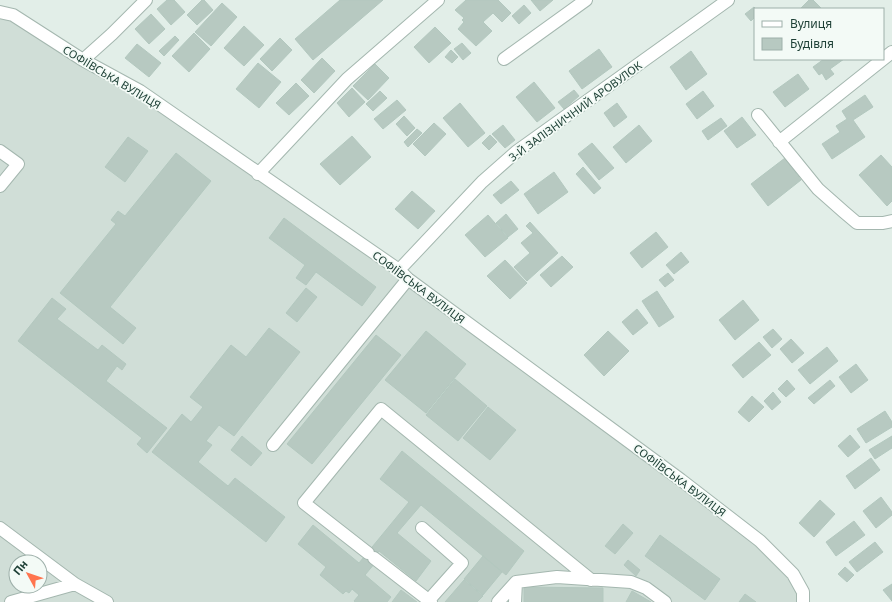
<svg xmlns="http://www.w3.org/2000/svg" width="892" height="602" viewBox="0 0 892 602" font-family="'Noto Sans',sans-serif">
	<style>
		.built { fill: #d0ded7; fill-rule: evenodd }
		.building { fill: #b7c9c1; stroke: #b3c8bf }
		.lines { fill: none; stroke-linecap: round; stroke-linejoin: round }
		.minor-casing { stroke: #a4b7af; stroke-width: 14 }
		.minor { stroke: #fff; stroke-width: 12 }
		.labels { text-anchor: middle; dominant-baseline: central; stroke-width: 3.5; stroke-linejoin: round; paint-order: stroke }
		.street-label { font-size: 11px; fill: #1f4137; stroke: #f3faf6 }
	</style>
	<rect width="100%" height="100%" fill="#e2eee8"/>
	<path class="built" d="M0,10L142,89L763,539L807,602H0ZM16,562H40V586H16Z"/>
	<path class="building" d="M167,0H174L185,12L171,25L157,9Z
		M202,0H204L213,10L197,25L187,15Z
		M340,0H383L313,60L295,39Z
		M466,0H498L511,13L502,22L493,13L483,22L492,31L476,46L458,29L464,22L462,20L464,18L455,10Z
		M531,0H553L540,11Z
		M809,0H813L822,9H802L801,8Z
		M222,3L237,17L211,46L195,32Z
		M524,5L531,13L519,24L512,16Z
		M754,7L756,9L755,17L751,21L745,14Z
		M151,14L165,29L149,44L135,29Z
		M244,26L264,45L244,66L224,48Z
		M435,27L451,43L429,63L414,47Z
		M194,33L210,49L189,72L172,56Z
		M175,36L179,40L164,56L159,51Z
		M280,38L292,50L272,71L260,59Z
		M462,43L471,53L463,60L454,49Z
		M137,44L161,63L149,77L125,58Z
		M599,49L612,67L582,89L569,71Z
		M451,50L458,57L452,63L445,57Z
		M691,51L707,74L686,90L670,67Z
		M322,58L335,71L314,93L301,80Z
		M824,59H844L830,69L834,74L826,80L822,73L819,75L813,67Z
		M258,63L281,82L259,108L236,89Z
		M375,64L389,78L368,100L353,86Z
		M798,74L809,89L785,107L773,92Z
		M534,82L555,108L537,122L516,97Z
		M296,83L309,96L289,115L276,103Z
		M352,88L365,102L349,117L337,103Z
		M574,90L579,96L564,109L558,102Z
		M380,91L387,98L373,111L366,104Z
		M703,91L714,106L697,119L686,104Z
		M865,95L873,107L853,120L865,137L832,159L822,144L840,132L836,126L847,119L842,111Z
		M397,100L406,110L383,129L374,119Z
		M460,103L485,133L468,147L443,118Z
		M617,103L627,117L614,127L604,113Z
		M404,116L415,128L407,136L396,124Z
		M742,117L756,135L737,148L724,131Z
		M721,118L727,126L708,140L702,131Z
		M434,123L446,134L425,156L413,144Z
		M503,125L515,140L505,148L492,134Z
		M639,125L652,141L626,163L613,147Z
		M417,129L422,133L408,147L404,142Z
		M490,135L497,142L489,150L482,143Z
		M352,136L371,157L340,185L320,164Z
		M128,137L148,151L125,182L105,167Z
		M592,143L614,168L599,180L578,154Z
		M176,153L211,181L110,307L136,328L123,344L60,293L116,224L111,220L118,211L125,216Z
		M881,155L892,167V201L887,206L859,175Z
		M785,158L801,180L768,206L751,184Z
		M583,167L601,188L594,194L576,174Z
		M554,172L568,192L538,214L524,194Z
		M511,181L519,190L501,204L493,195Z
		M412,191L435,211L418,229L395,209Z
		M506,214L518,229L508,237L496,223Z
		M488,215L508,238L485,257L465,235Z
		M284,218L376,287L362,306L316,272L306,285L296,278L305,265L269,238Z
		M530,222L558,253L527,281L514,267L530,253L521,243L533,233L526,226Z
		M656,232L668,247L642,268L630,253Z
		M681,252L689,262L674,274L666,265Z
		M562,256L573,267L551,287L540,275Z
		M505,260L527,283L510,299L487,276Z
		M668,273L674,280L665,287L659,280Z
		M306,288L317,297L297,322L286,313Z
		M657,291L674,317L659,327L642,301Z
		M52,298L66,309L57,319L98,350L102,345L126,364L122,370L117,366L106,381L167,428L147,453L137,444L142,438L18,341Z
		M743,300L759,320L735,340L719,320Z
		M637,309L648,323L633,335L622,322Z
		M269,328L300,352L234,436L219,425L206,441L212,445L198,462L228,486L235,478L285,517L266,542L152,452L182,414L191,422L203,407L190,397L231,345L246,357Z
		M773,329L782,339L772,348L763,337Z
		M426,331L466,364L426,413L385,380Z
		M608,331L629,351L604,376L584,355Z
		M376,335L401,355L312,464L287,444Z
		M791,339L804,353L792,363L780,349Z
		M759,342L771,355L743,378L732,365Z
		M827,347L838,361L810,384L798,370Z
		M856,364L868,380L851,393L839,377Z
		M455,379L487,406L458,441L426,415Z
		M787,380L795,389L786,397L778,389Z
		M830,380L835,386L814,404L808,398Z
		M773,392L781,402L772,410L764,401Z
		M752,396L764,407L749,422L738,412Z
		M488,407L516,430L490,460L463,438Z
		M885,411L892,422V427L866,443L857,429Z
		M850,435L860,447L848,457L838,446Z
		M242,436L262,453L251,466L231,450Z
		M892,436V448L875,459L869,450Z
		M402,451L524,551L506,575L421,505L397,533L431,561L416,581L379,551L371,561L375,563L365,575L391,597L387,602H355L354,601L359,595L352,589L349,593L346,591L343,594L320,575L326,567L298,544L313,525L359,563L409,502L380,479Z
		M871,458L880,470L855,489L846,476Z
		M881,497L892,512V515L876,528L863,511Z
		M820,500L835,514L814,537L799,523Z
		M854,521L865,535L836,556L826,542Z
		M623,524L633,533L615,554L605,546Z
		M660,535L720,579L705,600L645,556Z
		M875,542L883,552L857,572L849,562Z
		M483,556L502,572L483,595L464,579Z
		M628,560L640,570L636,576L624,565Z
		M845,567L854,575L847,582L838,574Z
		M464,580L483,596L477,602H445Z
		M892,584V601L883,590Z
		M524,587L603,588V602H524Z
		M401,590L417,602H392Z
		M632,591L651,602H626Z
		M745,594L756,602H739Z"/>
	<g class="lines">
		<defs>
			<path id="minor" d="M0,12L13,15L83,60L140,91L399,270L408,279L681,480L760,541L793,574L803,592V602
				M504,59L586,0
				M83,60L112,34L146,0
				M758,115L818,189L844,212L857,223H883L892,221
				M779,142L892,52
				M0,151L18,164L0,186
				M258,174L347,79L438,0
				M399,270L482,182L516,152L728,0
				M273,445L408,279
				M0,528L75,584L107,602
				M422,528L462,563L429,600
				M368,553L304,503L381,409L591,580
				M374,558L431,602
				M11,602L75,584
				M498,602L516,582L557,577L631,582L646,588L665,602
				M515,602L516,582"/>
		</defs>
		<use href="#minor" class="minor-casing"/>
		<use href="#minor" class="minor"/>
	</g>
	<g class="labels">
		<g class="street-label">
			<text transform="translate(112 77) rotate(31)">СОФІЇВСЬКА ВУЛИЦЯ</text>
			<text transform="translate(575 111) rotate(-36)">3-Й ЗАЛІЗНИЧНИЙ АРОВУЛОК</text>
			<text transform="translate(419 287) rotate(37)">СОФІЇВСЬКА ВУЛИЦЯ</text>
			<text transform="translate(680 480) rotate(37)">СОФІЇВСЬКА ВУЛИЦЯ</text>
		</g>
	</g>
	<rect x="754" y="8" width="130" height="52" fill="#f3faf6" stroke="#9eb0aa"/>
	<rect x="762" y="21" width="20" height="6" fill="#ffffff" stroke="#9eb0aa"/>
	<text x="790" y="28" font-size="12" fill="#1f4137">Вулиця</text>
	<rect x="762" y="38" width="20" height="12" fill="#b7c9c1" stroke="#9eb0aa"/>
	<text x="790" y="48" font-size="12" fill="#1f4137">Будівля</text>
	<g transform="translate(28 574) rotate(310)"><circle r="19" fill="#f3faf6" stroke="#9eb0aa"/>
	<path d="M0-3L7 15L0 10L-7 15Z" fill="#ff744e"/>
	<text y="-6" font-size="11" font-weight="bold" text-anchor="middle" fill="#1f4137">Пн</text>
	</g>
</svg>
